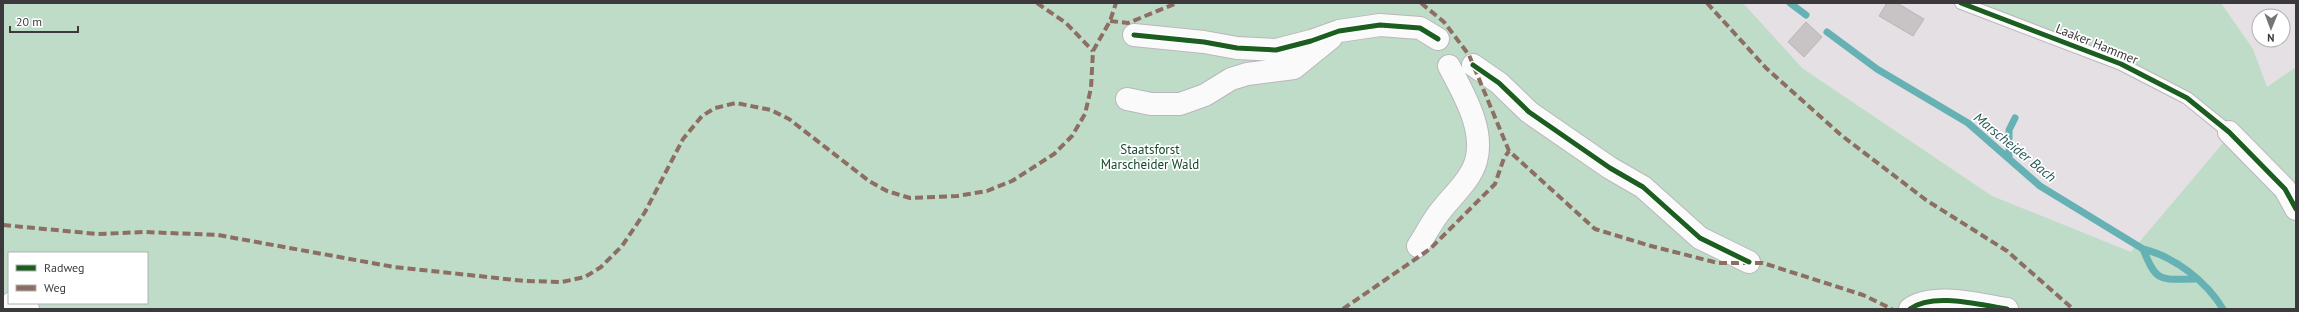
<svg xmlns="http://www.w3.org/2000/svg" width="2299" height="312" viewBox="0 0 2299 312" font-family="'PT Sans',sans-serif">
	<style>
		.green { fill: #bfdcc9; fill-rule: evenodd }
		.lines { fill: none; stroke-linecap: round; stroke-linejoin: round }
		.stream { stroke: #65b1b4; stroke-width: 7 }
		.building { fill: #c8c4c6; stroke: #bab6b7 }
		.lane-casing { stroke: #bab7ba; stroke-width: 14 }
		.street-casing { stroke: #bab7ba; stroke-width: 24 }
		.lane { stroke: #fbfafb; stroke-width: 12 }
		.street { stroke: #fbfafb; stroke-width: 22 }
		.quiet { stroke: #8d6e63; stroke-width: 4; stroke-dasharray: 8 4; stroke-linecap: butt }
		.cycleway-casing { stroke: #fff; stroke-width: 8 }
		.cycleway { stroke: #1b5e20; stroke-width: 5 }
		.labels { text-anchor: middle; dominant-baseline: central; stroke-width: 3.5; stroke-linejoin: round; paint-order: stroke }
		.street-label { font-size: 13px; fill: #3c393c; stroke: #fff }
		.park-label { font-size: 13px; fill: #13482b; stroke: #fff }
		.water-label { font-size: 14px; font-style: italic; fill: #2a5859; stroke: #fff }
	</style>
	<rect width="100%" height="100%" fill="#e4e0e4"/>
	<path class="green" d="M3,3H1743L1802,68L1992,196L2131,252L2234,130L2132,65L2131,62L1972,3H2221L2253,49L2267,87L2296,67V309H3ZM9,253H147V303H9Z"/>
	<g class="lines">
		<path class="stream" d="M1790,3L1806,15
			M1827,32L1877,69L1968,123L2040,186L2143,249C2175,257 2206,281 2223,309
			M2009,158V130L2015,118
			M2143,249C2157,284 2160,279 2196,279"/>
	</g>
	<path class="building" d="M1887,3H1897L1924,19L1913,36L1879,16Z
		M1806,22L1822,37L1804,57L1788,42Z"/>
	<g class="lines">
		<defs>
			<path id="lane" d="M1961,3L2121,64L2187,98L2229,132"/>
			<path id="street" d="M1134,35L1204,42L1237,48L1276,50L1311,41L1339,31L1380,25L1420,28L1438,39
				M1473,65L1499,83L1529,112L1610,168L1643,187L1700,238L1749,262
				M1127,99L1151,104H1180L1205,95L1231,79L1247,74L1294,68L1331,38
				M2229,132L2285,189L2296,209
				M1418,246C1426,234 1433,219 1443,208C1454,194 1471,179 1476,161C1485,129 1463,93 1449,66
				M12,303L28,309
				M1910,309C1933,292 1980,305 2007,309"/>
		</defs>
		<use href="#lane" class="lane-casing"/>
		<use href="#street" class="street-casing"/>
		<use href="#lane" class="lane"/>
		<use href="#street" class="street"/>
		<path class="quiet" d="M1037,3L1066,23L1093,51
			M1421,3L1444,22L1469,55L1509,151L1595,229L1651,246L1718,263H1763L1863,295L1892,309
			M1707,3L1766,68L1841,135L1926,200L2007,251L2073,309
			M1110,21L1128,23L1177,3
			M3,225L98,234L145,232L218,235L394,267L525,281L562,282L585,277L601,267L622,246L645,212L683,139L702,116L715,108L736,103L771,110L789,119L869,181L887,191L910,198L957,196L987,191L1012,181L1054,154L1072,136L1085,114L1091,88L1093,51L1110,21L1116,3
			M1343,309L1430,249L1495,184L1504,158L1509,151"/>
		<defs>
			<path id="cycleway" d="M1961,3L2121,64L2187,98L2229,132L2285,189L2296,209
				M1134,35L1204,42L1237,48L1276,50L1311,41L1339,31L1380,25L1420,28L1438,39
				M1473,65L1499,83L1529,112L1610,168L1643,187L1700,238L1749,262
				M1910,309C1933,292 1980,305 2007,309"/>
		</defs>
		<use href="#cycleway" class="cycleway-casing"/>
		<use href="#cycleway" class="cycleway"/>
	</g>
	<g class="labels">
		<g class="street-label">
			<text transform="translate(2097 44) rotate(22)">Laaker Hammer</text>
		</g>
		<g class="park-label">
			<text x="1150" y="149">Staatsforst<tspan x="1150" dy="15">Marscheider Wald</tspan></text>
		</g>
		<g class="water-label">
			<text transform="translate(2015 147) rotate(39)">Marscheider Bach</text>
		</g>
	</g>
	<rect width="2299" height="312" fill="none" stroke="#3c393c" stroke-width="8"/>
	<rect x="8" y="252" width="140" height="52" fill="#ffffff" stroke="#b1b0b1"/>
	<rect x="16" y="265" width="20" height="6" fill="#1b5e20" stroke="#b1b0b1"/>
	<text x="44" y="272" font-size="12" fill="#3c393c">Radweg</text>
	<rect x="16" y="285" width="20" height="6" fill="#8d6e63" stroke="#b1b0b1"/>
	<text x="44" y="292" font-size="12" fill="#3c393c">Weg</text>
	<g transform="translate(2271 28) rotate(181)"><circle r="19" fill="#ffffff" stroke="#b1b0b1"/>
	<path d="M0-3L7 15L0 10L-7 15Z" fill="#777377"/>
	<text y="-6" font-size="11" font-weight="bold" text-anchor="middle" fill="#3c393c">N</text>
	</g>
	<path d="M10 26v6h68v-6" fill="none" stroke="#3c393c" stroke-width="2"/>
	<text x="16" y="26" font-size="12" fill="#3c393c" stroke="#ffffff" stroke-width="3" paint-order="stroke">20 m</text>
</svg>
